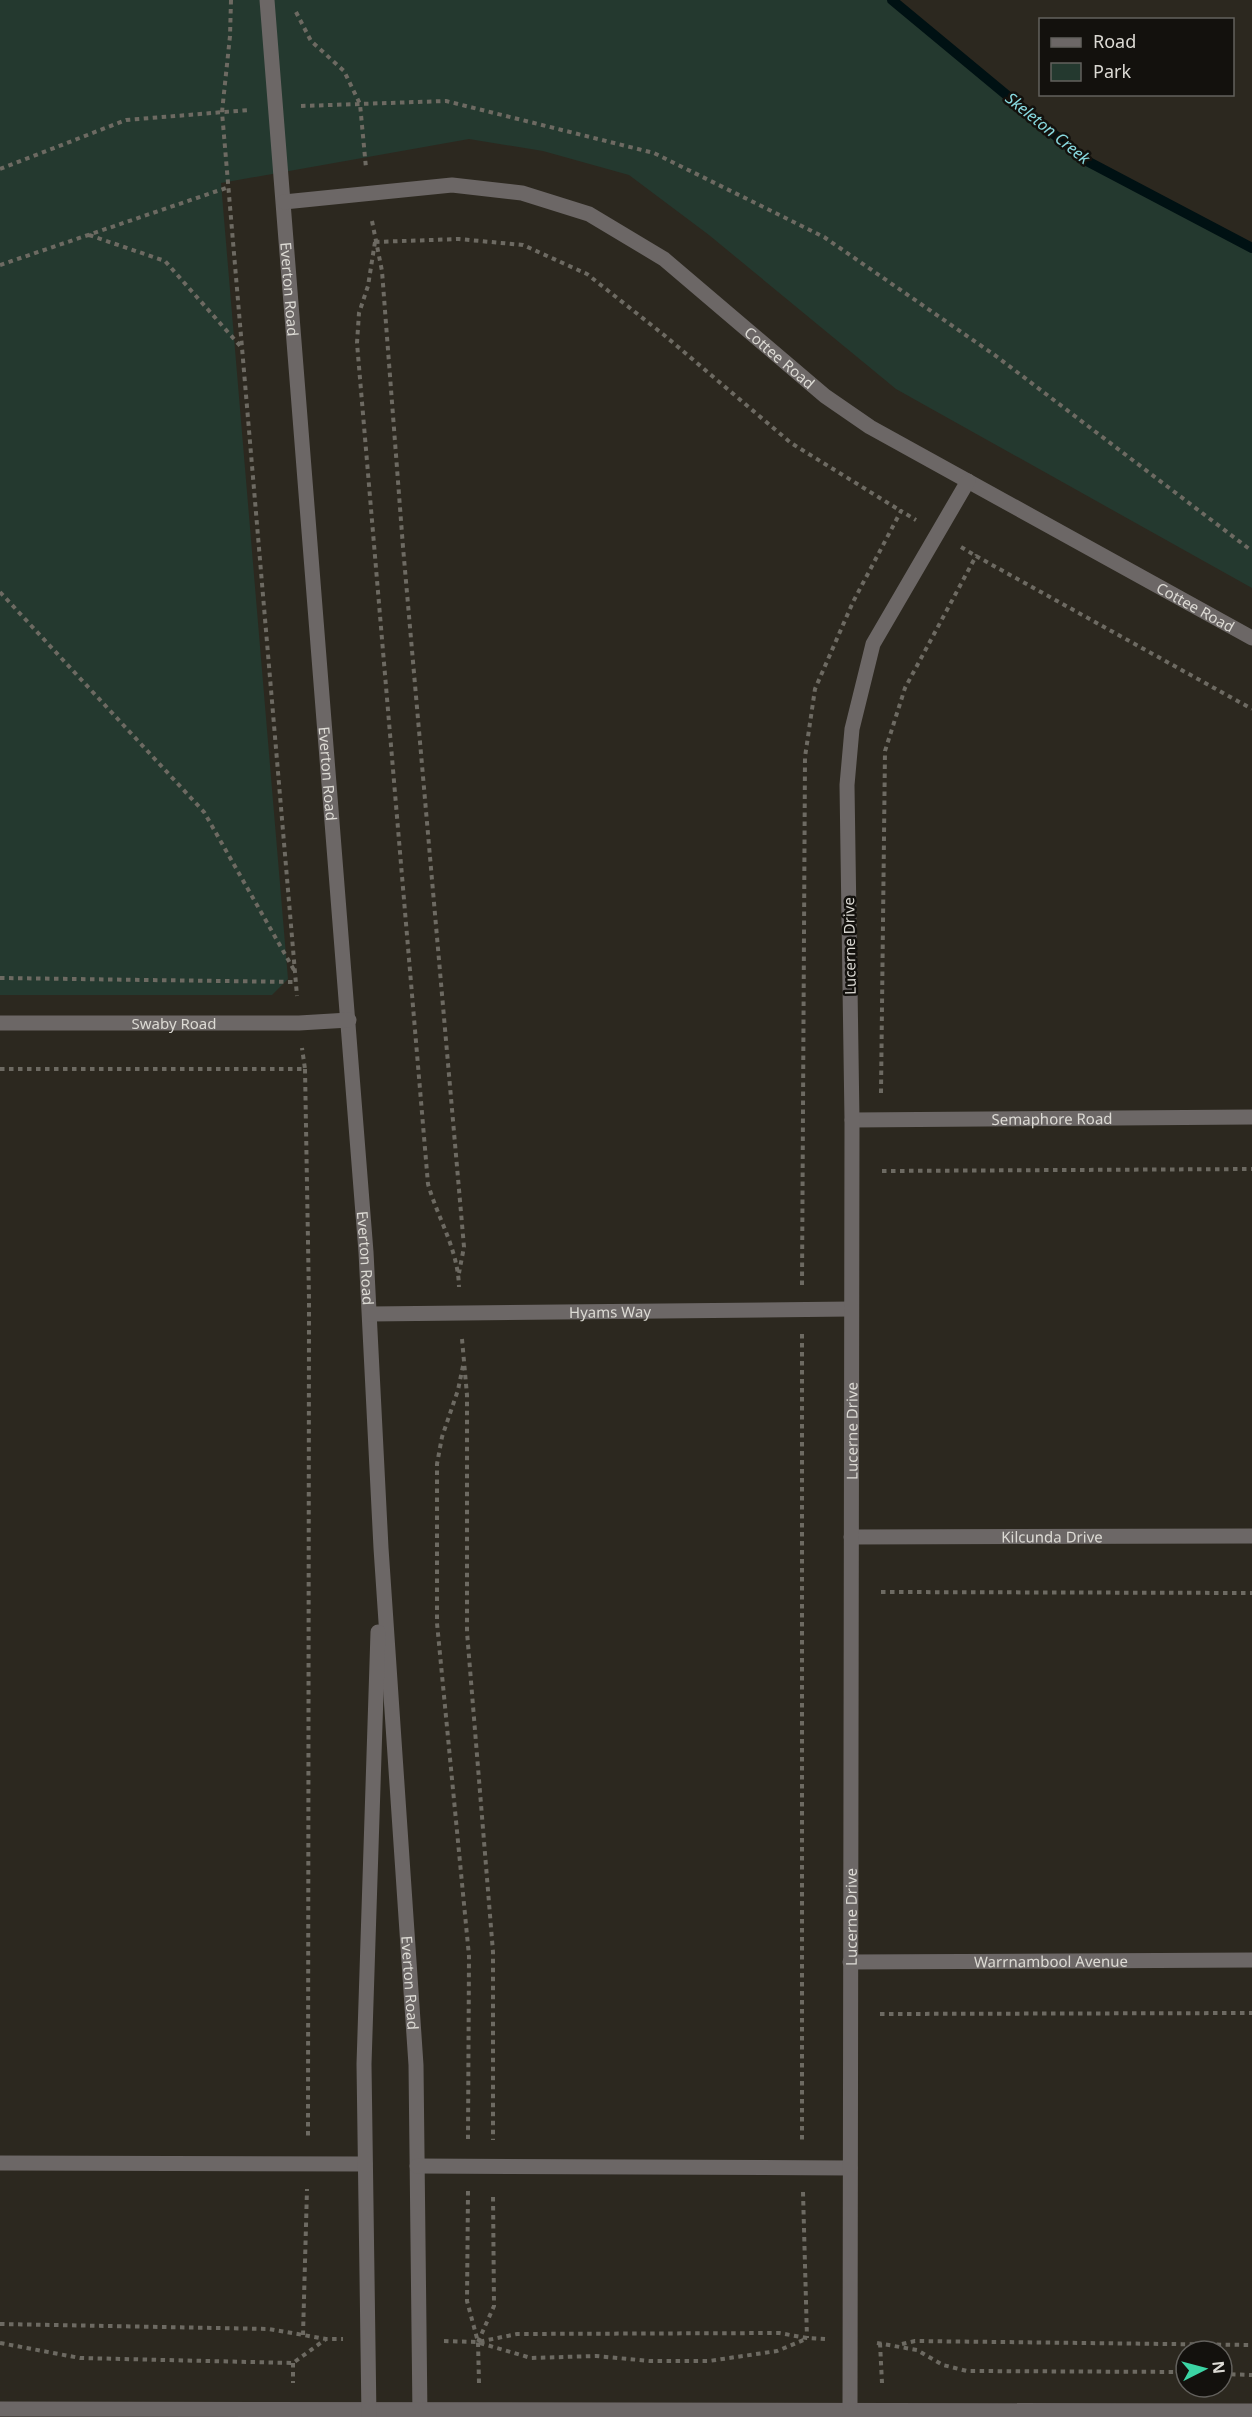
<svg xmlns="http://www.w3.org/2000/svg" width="1252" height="2417" viewBox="0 0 1252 2417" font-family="'Noto Sans',sans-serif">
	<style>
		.green { fill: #24392f }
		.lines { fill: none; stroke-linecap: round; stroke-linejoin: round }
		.stream { stroke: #001113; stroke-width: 10 }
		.path { stroke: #6d6a62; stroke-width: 4; stroke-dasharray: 4.5 4.5; stroke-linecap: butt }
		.minor { stroke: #6c6766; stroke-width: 15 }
		.labels { text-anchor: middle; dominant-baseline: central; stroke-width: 5; stroke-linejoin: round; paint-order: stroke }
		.street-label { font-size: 15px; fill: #dcdad4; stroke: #13110d }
		.water-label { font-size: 16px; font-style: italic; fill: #88d9df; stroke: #13110d }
	</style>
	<rect width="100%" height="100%" fill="#2c281f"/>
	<path class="green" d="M0,0H892L1085,160L1252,248V588L896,389L709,235L629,175L543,151L469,139L221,183L288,979L272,995H0Z"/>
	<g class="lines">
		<path class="stream" d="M892,0L1085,160L1252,248"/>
		<path class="path" d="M231,0L230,36L222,112L297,996
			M296,12L311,41L344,71L360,104L366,168
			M301,106L446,101L654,153L824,237L996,356L1252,551
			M0,169L126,120L249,110
			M372,221L382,271L403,547L464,1247L459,1273
			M89,235L165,261L242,348
			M375,242L368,286L359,313L357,343L428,1184C438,1219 458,1249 459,1287
			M375,242L459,239L523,245L587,274L664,335L791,443L901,511
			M0,265L229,187
			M961,547L976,556
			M0,592L204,812L294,970
			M0,978L296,982
			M0,1069H305L302,1048
			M305,1069L309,1300L308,2136
			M881,1093L885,751L905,688L976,556L1252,709
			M882,1171L1252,1169
			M802,1285L805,757L815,689L853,602L901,511L916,520
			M802,1334V2143
			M462,1339L467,1395V1632L493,1952V2140
			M463,1366L458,1390L442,1437L437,1464V1623L469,1956L468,2139
			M881,1592L1252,1593
			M880,2014L1252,2013
			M468,2191L467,2301L478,2342L479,2383
			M803,2192L807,2338
			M0,2324L269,2329L326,2339H343
			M303,2335L307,2189
			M444,2341L478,2342L517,2334L779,2333L807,2338L825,2339
			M478,2342L494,2306L493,2193
			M0,2343L80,2358L293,2363L326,2339
			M480,2343L531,2358L596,2356L650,2361H709L777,2351L806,2339
			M877,2343L917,2350L943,2365L967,2371L1186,2372
			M880,2343L882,2383
			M902,2344L915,2341L1252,2345
			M293,2363V2383
			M1222,2374L1252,2375"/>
		<g class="minor">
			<path id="s1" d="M267,0L366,1252L381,1548L416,2065L420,2417"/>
			<path id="s2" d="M284,202L452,185L522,193L589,214L664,259L825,396L870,427L1252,638"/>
			<path id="s3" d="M0,1023H299L349,1020"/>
			<path id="s4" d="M852,1120L1252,1117"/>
			<path id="s5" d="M370,1314L851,1309"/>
			<path id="s6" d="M851,1537L1252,1536"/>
			<path id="s7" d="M850,1962L1252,1960"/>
			<path d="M0,2163L365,2164"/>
			<path d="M417,2166L850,2168"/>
			<path d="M0,2409L1252,2411"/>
			<path id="s8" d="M850,2411L852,1120L847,785L852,729L873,644L968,481"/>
			<path d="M369,2417L364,2064L378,1632"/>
		</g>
	</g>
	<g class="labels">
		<g class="street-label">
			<text stroke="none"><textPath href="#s1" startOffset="290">Everton Road</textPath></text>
			<text stroke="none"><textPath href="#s2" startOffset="549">Cottee Road</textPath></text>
			<text stroke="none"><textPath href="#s2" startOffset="1035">Cottee Road</textPath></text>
			<text stroke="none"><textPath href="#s1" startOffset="776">Everton Road</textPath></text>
			<text transform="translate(849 946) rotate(-91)">Lucerne Drive</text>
			<text stroke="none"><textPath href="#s3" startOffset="174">Swaby Road</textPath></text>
			<text stroke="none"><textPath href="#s4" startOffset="200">Semaphore Road</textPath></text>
			<text stroke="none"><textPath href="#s1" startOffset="1262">Everton Road</textPath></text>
			<text stroke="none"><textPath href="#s5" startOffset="240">Hyams Way</textPath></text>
			<text stroke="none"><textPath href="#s8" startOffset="980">Lucerne Drive</textPath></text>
			<text stroke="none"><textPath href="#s6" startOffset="201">Kilcunda Drive</textPath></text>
			<text stroke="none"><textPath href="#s8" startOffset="494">Lucerne Drive</textPath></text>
			<text stroke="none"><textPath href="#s7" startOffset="201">Warrnambool Avenue</textPath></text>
			<text stroke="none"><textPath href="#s1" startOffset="1988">Everton Road</textPath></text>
		</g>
		<g class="water-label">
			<text transform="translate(1048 128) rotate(39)">Skeleton Creek</text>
		</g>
	</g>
	<rect x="1039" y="18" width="195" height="78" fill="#13110d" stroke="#63615d" stroke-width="1.5"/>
	<rect x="1051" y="38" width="30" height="9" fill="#6c6766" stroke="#63615d" stroke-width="1.5"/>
	<text x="1093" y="48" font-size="18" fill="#dcdad4">Road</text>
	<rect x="1051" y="63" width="30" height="18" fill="#24392f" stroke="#63615d" stroke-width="1.5"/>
	<text x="1093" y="78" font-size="18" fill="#dcdad4">Park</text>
	<g transform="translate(1204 2369) rotate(84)"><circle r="28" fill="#13110d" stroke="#63615d" stroke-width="1.5"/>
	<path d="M0-4.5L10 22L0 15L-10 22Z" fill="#3cd4a4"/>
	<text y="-9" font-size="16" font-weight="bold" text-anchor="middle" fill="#dcdad4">N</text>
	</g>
</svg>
